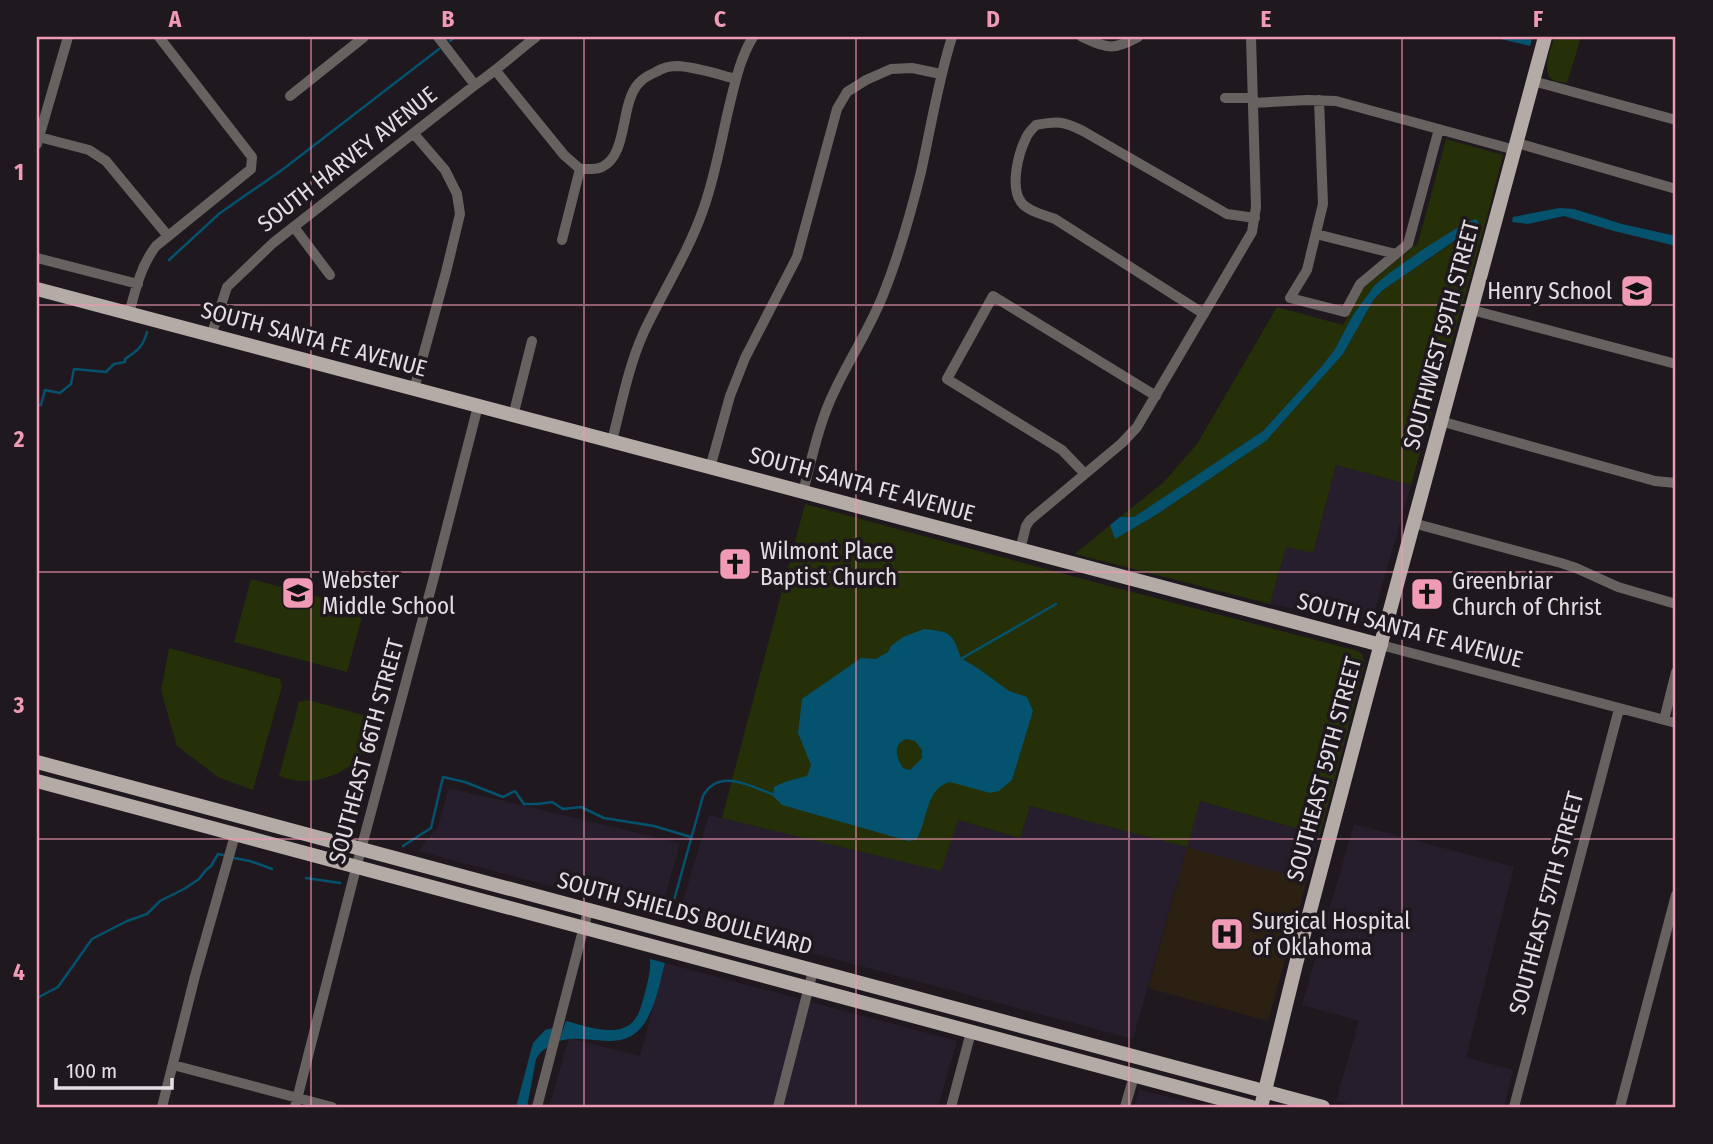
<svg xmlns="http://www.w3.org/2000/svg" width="1713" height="1144" viewBox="0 0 1713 1144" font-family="'Fira Sans Condensed',sans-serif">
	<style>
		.industrial { fill: #271e2d }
		.medical { fill: #2b2012 }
		.green { fill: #252f08 }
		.water { fill: #04526d; fill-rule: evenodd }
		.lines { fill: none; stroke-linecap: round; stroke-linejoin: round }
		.stream { stroke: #04526d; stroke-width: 2.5 }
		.minor { stroke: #676260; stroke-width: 10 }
		.major { stroke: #b4aaa6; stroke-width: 14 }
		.grid { fill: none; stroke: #f09ab5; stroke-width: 2; stroke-opacity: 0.55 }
		.labels { text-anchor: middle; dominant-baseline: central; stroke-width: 7; stroke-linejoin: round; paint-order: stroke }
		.street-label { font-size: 23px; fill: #e2dee3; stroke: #1f191f }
		.poi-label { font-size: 23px; fill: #e2dee3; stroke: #1f191f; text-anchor: start }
		.neatline { fill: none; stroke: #f09ab5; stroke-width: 2.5 }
		.grid-label { font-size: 23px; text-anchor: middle; font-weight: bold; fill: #f09ab5 }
	</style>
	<rect width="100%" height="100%" fill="#1f191f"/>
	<path class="industrial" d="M1336,465L1411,485L1373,617L1363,622L1270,604L1286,546L1313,553Z
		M449,788L680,843L660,915L418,851L438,827Z
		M1199,801L1320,835L1307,880L1187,847L1133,1039L678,917L709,815L941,870L958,820L1020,838L1030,806L1187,847Z
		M1354,824L1514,867L1466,1057L1513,1070L1504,1107H1361L1336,1101L1359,1021L1302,1005Z
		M665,963L957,1041L938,1107H549L569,1038L640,1056Z
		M1139,1090L1210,1107H1134Z"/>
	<path class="medical" d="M1187,847L1307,880L1268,1021L1148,988Z"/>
	<path class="green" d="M1555,37H1581L1567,83C1563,82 1559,83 1555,81C1539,74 1551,48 1555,37Z
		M1446,139L1503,155L1483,232L1411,485L1336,465L1313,553L1286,547L1270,604L1075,554L1110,525L1116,538L1156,515L1266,441L1343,354L1374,299L1383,290L1479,225L1388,274L1353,315L1335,349L1322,366L1263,431L1134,518L1120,517L1163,483L1197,444L1277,307L1343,325L1363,288L1418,243Z
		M805,504L1094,582L1358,651L1362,654L1365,663L1320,835L1200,801L1187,847L1030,806L1020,838L958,820L941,871L722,818Z
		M251,579L364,609L347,672L234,642Z
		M169,648L280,679L282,686L253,790L218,777L177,746L161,691Z
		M308,700L378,719C376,726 374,734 371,740C360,766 329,782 302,781C294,781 286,778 279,776L299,702Z"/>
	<path class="water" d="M1492,37H1524L1532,39L1530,46Z
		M1559,208L1574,209L1622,224L1676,236V246L1614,231L1564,216L1528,224L1512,222L1513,217Z
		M1476,219L1479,224L1383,290L1374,299L1343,354L1266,441L1156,515L1115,539L1110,525L1120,517H1134L1263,431L1322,366L1335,349L1353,315L1375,285L1388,274L1425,248L1465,223Z
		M924,629C951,632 952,632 961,658L979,669L1009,691L1027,697L1033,711L1012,780L999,791L990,793L950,782C925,788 928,822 916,840L908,841L782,805L773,796L774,787C785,781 795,779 807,776L811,765L798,733L802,699L861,658L876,659L888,652L891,646L903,637ZM907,739L915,741L922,750V758L910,770L903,768C896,757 892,744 907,739Z
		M650,959L665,963C658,988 652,1035 620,1040C600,1044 580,1035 559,1041L566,1021C589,1027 627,1042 639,1012C641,1008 642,1002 644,997C647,984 651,972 650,959Z
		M553,1028L549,1046L541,1052L536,1059L527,1107H516L533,1043L545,1030Z"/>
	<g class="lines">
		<path class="stream" d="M450,41L455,37
			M169,260L220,213L282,170L439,49
			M37,405H41L45,390L60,393L71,384L74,369L106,372L114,364L125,362V359C137,351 143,347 147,332
			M959,660L1056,604
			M403,846L431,828L443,777L465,782L503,797L515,791L524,804H538L552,802L563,809L581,807L604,818L654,826L691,837
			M234,858L250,861L272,869
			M306,878L340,883
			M669,918L703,796C719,767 751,787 775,795
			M37,998L58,987L92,939L127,921L147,914L160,901L184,889L199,879L206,870L211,866L218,854L223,855"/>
		<path class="minor" d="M438,37L475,85
			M1082,37C1108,48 1112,51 1138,37
			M496,71L564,155L580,169C587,169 596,170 602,167C628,155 620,105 638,84C643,78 649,75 656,72C662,68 669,66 677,66C697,67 717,74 736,79
			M1533,81L1676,120
			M290,96L364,37
			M1225,98H1252
			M1319,100L1323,204L1307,270L1290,298L1345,312L1360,284L1408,244L1439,129
			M1253,103L1307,100L1336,101L1515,150
			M39,137L89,150L106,161L168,236
			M1517,143L1676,189
			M37,144L68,37
			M294,227L330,275
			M1316,234L1396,254
			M562,240L580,169
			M37,258L138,284
			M1472,310L1676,364
			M129,314C135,291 141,265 156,246L251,169L252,157L159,37
			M1204,314L1055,219C1044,215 1027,211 1021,202C1010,187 1018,154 1026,138C1028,133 1032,129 1036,125C1058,121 1063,121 1083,131L1227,214L1255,218
			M211,336L227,287L273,243L475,85C497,70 515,53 536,37
			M414,389L446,272L460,214L457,194L445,170L414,134
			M513,416L532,341
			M1440,421L1655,481L1676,483
			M612,441C621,406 628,368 643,334C662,293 688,253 703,210C715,177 721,141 729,107C735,83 740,58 753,37
			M710,468L730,396L745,358L797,257L837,109L847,92L866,80L891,69L912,68L941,74
			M1085,474L1062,450L947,379L993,296L1156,396
			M803,492C812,458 819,422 835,390C851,356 872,325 885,290C900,252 911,212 921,172C931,127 938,81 952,37
			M1413,523L1561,563L1576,568L1618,587L1676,604
			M1020,550L1026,526L1030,520L1122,443L1137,427L1252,232L1256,207L1251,37
			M1381,645L1676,723
			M1664,720L1676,672
			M173,1065L332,1107
			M162,1107L195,976L235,835
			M295,1107L356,868L434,577L478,406
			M537,1107L588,911
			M778,1107L813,971
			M951,1107L971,1032
			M1125,1107L1134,1076
			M1514,1107L1619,709
			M1620,1107L1676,895"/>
		<path class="major" d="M37,289L1381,645
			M37,762L1323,1107
			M37,781L1252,1107
			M1261,1107L1296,964L1366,699L1545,37"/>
	</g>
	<path class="grid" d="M311,37V1107M584,37V1107M856,37V1107M1129,37V1107M1402,37V1107M37,305H1676M37,572H1676M37,839H1676"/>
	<defs>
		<symbol id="school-square" viewBox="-11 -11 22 22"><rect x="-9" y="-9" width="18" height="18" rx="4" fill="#f09ab5" stroke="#1f191f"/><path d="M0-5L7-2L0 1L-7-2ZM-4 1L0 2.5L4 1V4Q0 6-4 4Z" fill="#111"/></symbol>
		<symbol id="church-square" viewBox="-11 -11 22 22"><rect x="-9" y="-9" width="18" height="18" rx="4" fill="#f09ab5" stroke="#1f191f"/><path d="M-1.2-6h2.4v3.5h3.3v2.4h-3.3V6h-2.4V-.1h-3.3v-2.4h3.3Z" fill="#111"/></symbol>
		<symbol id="hospital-square" viewBox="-11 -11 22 22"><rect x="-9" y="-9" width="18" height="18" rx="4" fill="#f09ab5" stroke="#1f191f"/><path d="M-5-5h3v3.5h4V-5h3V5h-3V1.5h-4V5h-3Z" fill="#111"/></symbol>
	</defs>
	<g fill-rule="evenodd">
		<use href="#school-square" x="1618" y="272" width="38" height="38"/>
		<use href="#church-square" x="716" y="545" width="38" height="38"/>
		<use href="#school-square" x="279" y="574" width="38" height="38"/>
		<use href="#church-square" x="1408" y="575" width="38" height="38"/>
		<use href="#hospital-square" x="1208" y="915" width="38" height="38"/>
	</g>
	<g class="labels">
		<g class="street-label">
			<text transform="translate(347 159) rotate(-38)">SOUTH HARVEY AVENUE</text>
			<text transform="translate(1441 335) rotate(-75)">SOUTHWEST 59TH STREET</text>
			<text transform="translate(314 339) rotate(15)">SOUTH SANTA FE AVENUE</text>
			<text transform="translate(862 484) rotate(15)">SOUTH SANTA FE AVENUE</text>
			<text transform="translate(1410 630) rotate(15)">SOUTH SANTA FE AVENUE</text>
			<text transform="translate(366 751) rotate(-75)">SOUTHEAST 66TH STREET</text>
			<text transform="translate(1324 769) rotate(-75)">SOUTHEAST 59TH STREET</text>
			<text transform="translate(1546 903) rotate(-75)">SOUTHEAST 57TH STREET</text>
			<text transform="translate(685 913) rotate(15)">SOUTH SHIELDS BOULEVARD</text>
		</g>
		<g class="poi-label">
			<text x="1612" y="291" text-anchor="end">Henry School</text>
			<text x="760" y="551">Wilmont Place<tspan x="760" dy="26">Baptist Church</tspan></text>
			<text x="322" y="580">Webster<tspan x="322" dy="26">Middle School</tspan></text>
			<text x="1452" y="581">Greenbriar<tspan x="1452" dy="26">Church of Christ</tspan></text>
			<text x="1252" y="921">Surgical Hospital<tspan x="1252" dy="26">of Oklahoma</tspan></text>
		</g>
	</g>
	<rect width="1713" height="1144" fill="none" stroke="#1f191f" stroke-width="77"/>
	<path d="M56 1078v10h116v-10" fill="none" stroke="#e2dee3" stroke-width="3.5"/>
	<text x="66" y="1078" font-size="21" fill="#e2dee3" stroke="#1f191f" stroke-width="5" paint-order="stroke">100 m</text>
	<rect x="38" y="38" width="1636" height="1068" class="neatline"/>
	<g class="grid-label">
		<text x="175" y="27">A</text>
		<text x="448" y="27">B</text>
		<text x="720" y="27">C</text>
		<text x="993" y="27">D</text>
		<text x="1266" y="27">E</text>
		<text x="1538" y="27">F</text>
		<text x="19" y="180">1</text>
		<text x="19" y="447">2</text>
		<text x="19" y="713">3</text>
		<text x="19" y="980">4</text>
	</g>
</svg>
